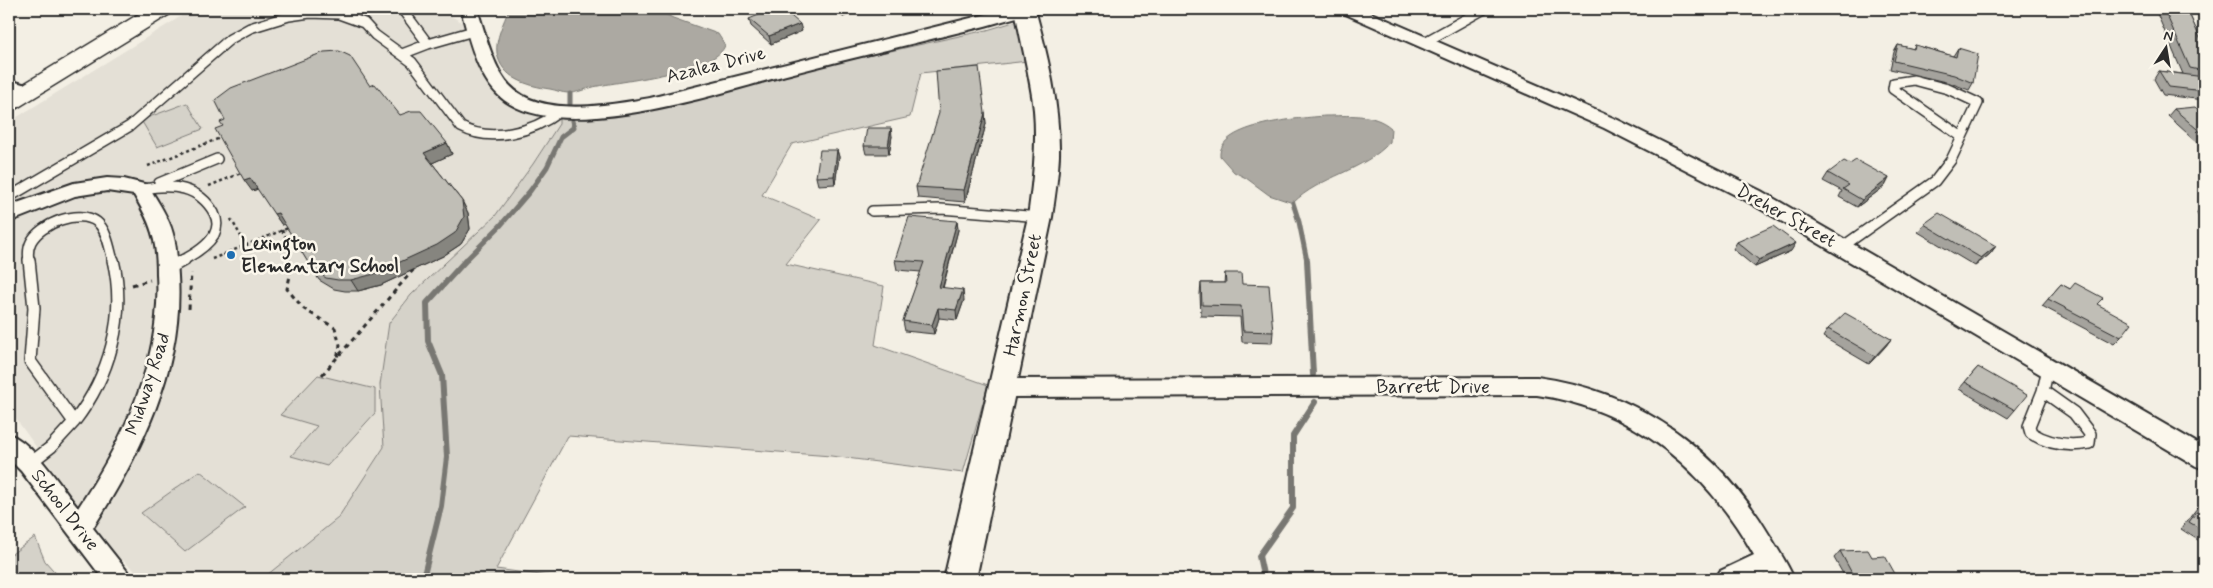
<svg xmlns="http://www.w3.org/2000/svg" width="2213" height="588" viewBox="0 0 2213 588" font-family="Mynerve,sans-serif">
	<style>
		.built { fill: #e4e0d6 }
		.green { fill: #d5d2c9; stroke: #807e7a }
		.water { fill: #aca9a2; stroke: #787772 }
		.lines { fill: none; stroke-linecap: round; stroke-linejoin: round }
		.stream-far1 { stroke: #787772; stroke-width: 5 }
		.stream { stroke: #787772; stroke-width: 6 }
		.service-far1-casing { stroke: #2b2b2b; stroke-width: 12 }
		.service-casing { stroke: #2b2b2b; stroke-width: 14 }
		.minor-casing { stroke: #2b2b2b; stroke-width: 4 }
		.tertiary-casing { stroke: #2b2b2b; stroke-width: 4 }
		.secondary-casing { stroke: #2b2b2b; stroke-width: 3 }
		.path-far1 { stroke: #2b2b2b; stroke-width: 2.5; stroke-dasharray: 3 3; stroke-linecap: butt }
		.path { stroke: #2b2b2b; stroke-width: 3; stroke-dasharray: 4.5 4.5; stroke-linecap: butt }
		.service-far1 { stroke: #fbf7ec; stroke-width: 9 }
		.service { stroke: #fbf7ec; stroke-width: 11 }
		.minor { fill: #fbf7ec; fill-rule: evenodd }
		.tertiary { fill: #fbf7ec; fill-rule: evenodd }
		.secondary { fill: #fbf7ec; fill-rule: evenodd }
		.wall { fill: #a5a39d; stroke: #2b2b2b }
		.shaded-wall { fill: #86857f; stroke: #2b2b2b }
		.building { fill: #c0beb6; stroke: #2b2b2b }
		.poi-dot { fill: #1f6fb2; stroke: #fbf7ec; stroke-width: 2 }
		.labels { text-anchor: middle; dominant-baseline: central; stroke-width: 5; stroke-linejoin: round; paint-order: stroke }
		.street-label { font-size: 19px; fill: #2b2b2b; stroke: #fbf7ec }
		.poi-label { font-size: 19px; font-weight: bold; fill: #2b2b2b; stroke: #fbf7ec; text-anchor: start }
	</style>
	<rect width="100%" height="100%" fill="#f3efe4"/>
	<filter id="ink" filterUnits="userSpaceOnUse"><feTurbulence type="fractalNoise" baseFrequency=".02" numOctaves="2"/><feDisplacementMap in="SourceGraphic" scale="10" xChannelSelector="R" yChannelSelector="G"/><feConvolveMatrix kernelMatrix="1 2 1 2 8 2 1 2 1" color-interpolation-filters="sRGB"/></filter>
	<g filter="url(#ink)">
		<path class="built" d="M193,9H444L445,13L477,30L501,87L559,112V124L533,164L495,216L411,295L389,323L380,385L384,447L338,518L262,579H145L109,549L9,409V122Z"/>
		<path class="green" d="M1017,21L1026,38L1028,61L921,73L910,117L792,144L762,195L821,220L786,264L884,286L875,345L988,385L963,473L831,456L568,436L496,569L570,579H262L338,518L384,447L380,385L389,323L411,295L495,216L533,164L559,124V112L642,105L987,30Z
			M187,103L203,129L157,147L141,120Z
			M318,375L375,389V413L327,466L291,456L317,426L280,415Z
			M200,471L245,507L185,552L141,513Z
			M35,537L45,561L61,579H9V556Z"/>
		<path class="water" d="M509,9H655L673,18L718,34L725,45C718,71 623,81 598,86C590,87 575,94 568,93C562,93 556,90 550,89C528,86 501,78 497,53C495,39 504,22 509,9Z
			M1325,116C1347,116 1373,112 1391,128L1390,142C1364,171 1320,176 1293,203L1269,195L1246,178L1234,172L1220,156C1218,123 1302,118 1325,116Z"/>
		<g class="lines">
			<path class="stream-far1" d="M570,94V104
				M1293,203L1299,222L1307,261
				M465,261L500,226L530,191L547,167L561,137L574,127L572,121"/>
			<path class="stream" d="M1307,260L1313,374
				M423,579L441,506L447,457L442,375L428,341L427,303L466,260
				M1264,579L1259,556L1293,508V436L1315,402"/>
			<defs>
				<path id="service-far1" d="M402,9L428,44
					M1425,42L1484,9
					M402,54L428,44L477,30
					M1914,80L1948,89L1978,103L1962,137L1893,89L1894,83Z
					M159,183L217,159
					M144,189C172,184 199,186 214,213C218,221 218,227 214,235C207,247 193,255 181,261
					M9,197L130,126L230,39L250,28L289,16L310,13L339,14L364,23L375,35L412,62L461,127C491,143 533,132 559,112
					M872,211L941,209L1040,217
					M1842,247L1935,181L1951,160L1962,137
					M29,261C28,255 28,248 31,242C40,224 79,208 97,222C107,230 110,250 113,261"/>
				<path id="service" d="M29,260L34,308L30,361L74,422
					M168,269L184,260
					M2043,391L2074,413L2090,434L2089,443C2068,447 2049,444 2031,433L2029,426Z
					M2043,391L2048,368
					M74,422C109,377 127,317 113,260
					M29,464L51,447L74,422"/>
				<path id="minor" d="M461,9H477C485,32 491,60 505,80C534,120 609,105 650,98L1007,9H1033L1031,13L985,26C920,42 855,57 790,74C722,92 574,142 510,104C479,86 469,40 461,9Z
					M1341,9H1362L1618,120L1761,191L2204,447V469L2196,466L1747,201L1604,128L1343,13Z
					M9,80L33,87L36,91L33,95L27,97L9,91Z
					M107,178L124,179L148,185L151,190C159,204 169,218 173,234C177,247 177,262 178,276C184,367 141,453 93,528L127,571L131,579H103L21,471L9,459V434C34,443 61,487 78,508C124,439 162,360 157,274C157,261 156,245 152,233C148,219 141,207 134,195L107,191L75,196L9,222V207L17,203L74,183Z
					M1537,377C1638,391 1718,448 1770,536C1778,550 1788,564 1794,579H1768L1765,575L1755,579H1716L1720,571L1754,555C1706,470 1635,409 1537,395L1002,397L994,394L991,388L994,382L1002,379Z"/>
				<path id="tertiary" d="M1015,9H1035C1048,57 1060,106 1059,156C1058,177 1055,197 1052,217L976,579H944L1028,217C1033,181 1037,147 1034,110C1030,76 1021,43 1015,9Z"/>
				<path id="secondary" d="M147,9H173L170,14L17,108L9,110V93Z"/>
			</defs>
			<use href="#service-far1" class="service-far1-casing"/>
			<use href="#service" class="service-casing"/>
			<use href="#minor" class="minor-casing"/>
			<use href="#tertiary" class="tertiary-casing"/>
			<use href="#secondary" class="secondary-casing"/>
			<path class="path-far1" d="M148,166L223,137
				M209,186L241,173
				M231,219L246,245
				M282,230L288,242L289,261
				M212,259L288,228"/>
			<path class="path" d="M289,260L290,276L287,289L304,309L335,328L340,345L337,358
				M132,285L150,280
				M189,309L191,273
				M322,375L414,269"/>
			<use href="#service-far1" class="service-far1"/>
			<use href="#service" class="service"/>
			<use href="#minor" class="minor"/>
			<use href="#tertiary" class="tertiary"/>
			<use href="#secondary" class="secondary"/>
		</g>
		<path class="wall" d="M833,9H860L843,17Z
			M2155,9H2187L2204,47V100L2163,95L2154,79L2159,71L2183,74Z
			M749,19L802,31L771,44L751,26Z
			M1898,45L1913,49L1915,45L1953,56L1958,48L1973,83L1969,90L1950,83L1890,69L1894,52Z
			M370,86L400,115L447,143L452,154L432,163L462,201L468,213L470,229L461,244L443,256L381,285L358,291H345L334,289L319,280L285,224L282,225L258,189L252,191Z
			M2174,109L2204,115V142H2197L2168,116Z
			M985,113L986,124L965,202L918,198L916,187Z
			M892,136L889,154H866L864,146Z
			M837,150L839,157L835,184L818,185L816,177Z
			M1850,164L1889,178L1885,186L1857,207L1839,197L1842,191L1823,181L1828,173Z
			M2204,205V234L2197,212Z
			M957,221L958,230L943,288L964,300L957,320L939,318L934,334L905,331L903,321L921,272L897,270L895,260Z
			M1924,224L1996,246L1990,254L1975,266L1918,232Z
			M1737,242L1791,251L1755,267L1733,249Z
			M1225,273L1242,284L1273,332L1272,343L1242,342L1240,317L1201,316L1200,294L1201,283H1224Z
			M2061,284L2097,304L2121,337L2114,344L2042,306Z
			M1828,329L1891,339L1885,347L1869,364L1823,337Z
			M1978,367L2015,410L2008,418L1959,389Z
			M2204,502V544L2181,529L2197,508Z
			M1840,551L1872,557L1898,579H1846L1834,558Z"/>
		<path class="shaded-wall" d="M842,9H860L843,17Z
			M800,24L802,31L771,44L769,36Z
			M985,113L986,124L965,202L964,190Z
			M891,128L892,136L889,154L888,146Z
			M447,143L452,154L430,164L424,153Z
			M837,150L839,157L835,184L834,176Z
			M250,178L258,189L252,191L244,180Z
			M1889,178L1885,186L1857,207L1862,200Z
			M462,201L468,213L470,229L461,244L443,256L381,285L358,291L351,280Z
			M278,213L286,224L282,225L274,214Z
			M957,221L958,230L940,297L939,287Z
			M1796,243L1791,251L1755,267L1759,260Z
			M1996,246L1990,254L1975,266L1981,258Z
			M963,290L964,300L957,320L956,310Z
			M938,308L939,318L934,334L932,325Z
			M1891,339L1885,347L1869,364L1875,356Z"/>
		<path class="building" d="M773,9H783L800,24L769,36L749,19Z
			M2164,9H2187L2204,47V71L2190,68Z
			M1898,45L1914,49L1915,45L1956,57L1958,48L1978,54L1973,83L1954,75L1894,61Z
			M339,51L350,56L370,86L375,84L400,115L411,111H421L447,143L424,153L462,201L464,217L455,233L437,245L374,274L351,280H338L326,278L312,269L278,213L274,214L250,178L244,180L215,129L223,126L220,122L225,120L215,100L231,88L324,52Z
			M979,67L985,113L964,190L916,187L939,113L936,71Z
			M2159,71L2204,77V91L2169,87Z
			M2195,107L2204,115V135L2174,109Z
			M867,128H891L888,146H864Z
			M820,150H837L834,176L816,177Z
			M1856,160L1889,178L1862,200L1843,189L1849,185L1828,173L1844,161L1850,164Z
			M1939,213L1996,246L1981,258L1924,224Z
			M909,217L957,221L939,287L963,290L956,310L938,308L932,325L903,321L924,262L895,260Z
			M1773,226L1796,243L1759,260L1737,242Z
			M1225,273H1241L1242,284L1269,285L1273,332L1243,331L1241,306L1202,305L1201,283H1226Z
			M2075,283L2103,298L2097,304L2132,323L2121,337L2048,299L2061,284L2070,289Z
			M1845,313L1891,339L1875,356L1828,329Z
			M1978,367L2027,395L2015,410L1965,382Z
			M2204,502V531L2189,522Z
			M1868,550L1872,557L1885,556L1898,579H1855L1840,551Z
			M2170,575L2177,579H2168Z"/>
	</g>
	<circle class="poi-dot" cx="231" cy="255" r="5"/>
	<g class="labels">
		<g class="street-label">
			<text transform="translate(716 65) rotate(-14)">Azalea Drive</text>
			<text transform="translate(1786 216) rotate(29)">Dreher Street</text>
			<text transform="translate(1023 295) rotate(-78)">Harmon Street</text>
			<text transform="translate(148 384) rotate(-72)">Midway Road</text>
			<text x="1433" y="387">Barrett Drive</text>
			<text transform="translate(65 510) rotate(52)">School Drive</text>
		</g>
		<g class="poi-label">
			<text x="241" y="244">Lexington<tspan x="241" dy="22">Elementary School</tspan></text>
		</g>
	</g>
	<rect width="2213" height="588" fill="none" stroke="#fbf7ec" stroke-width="30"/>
	<rect x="15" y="15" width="2183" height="558" fill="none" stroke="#2b2b2b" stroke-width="2" filter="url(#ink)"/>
	<g transform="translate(2166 48) rotate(12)" stroke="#fbf7ec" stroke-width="4" paint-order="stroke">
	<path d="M0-4L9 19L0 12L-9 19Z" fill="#2b2b2b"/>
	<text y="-8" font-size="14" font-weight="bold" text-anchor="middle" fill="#2b2b2b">N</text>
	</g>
</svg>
